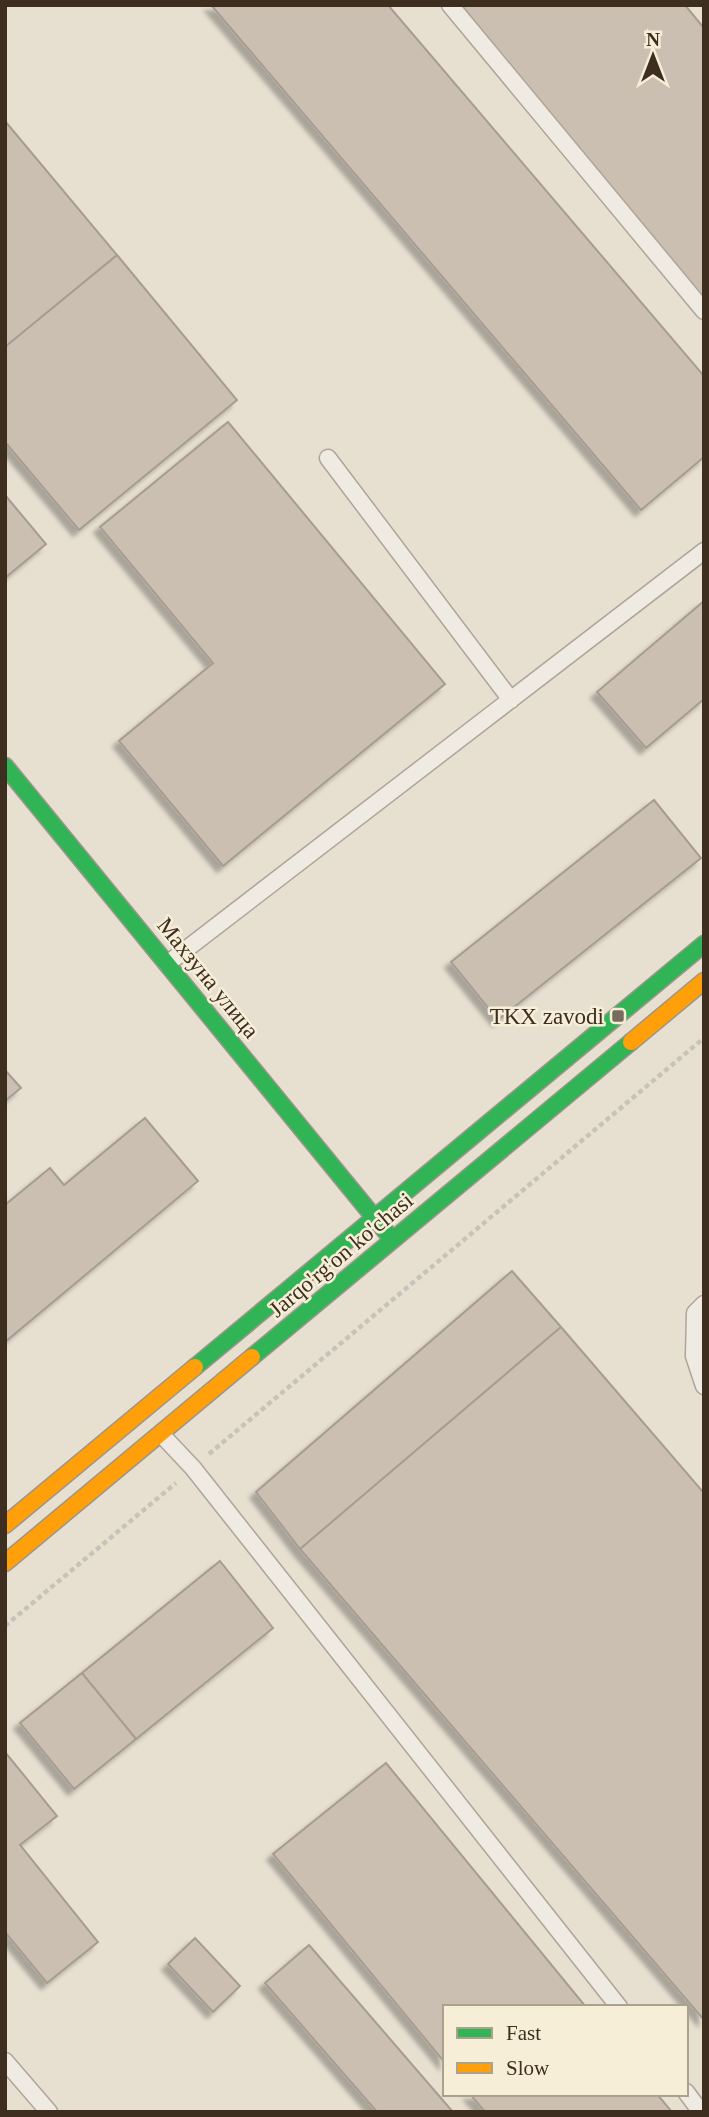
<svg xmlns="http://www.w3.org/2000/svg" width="709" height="2117" viewBox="0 0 709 2117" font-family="Georgia,serif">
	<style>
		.building { fill: #cbbfb2; stroke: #a89c90; stroke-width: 2; filter: url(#shadow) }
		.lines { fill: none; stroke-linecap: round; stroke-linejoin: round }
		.lane-casing { stroke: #ada599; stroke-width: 19 }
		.fast-casing { stroke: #9c958a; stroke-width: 19 }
		.slow-casing { stroke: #9c958a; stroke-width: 19 }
		.path { stroke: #c8c2b9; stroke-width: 4.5; stroke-dasharray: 5 3.5; stroke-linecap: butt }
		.lane { stroke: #efebe3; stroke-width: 16 }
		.fast { stroke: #30b455; stroke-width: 16 }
		.slow { stroke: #ff9f0a; stroke-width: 16 }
		.poi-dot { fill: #786c5e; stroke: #f7eed8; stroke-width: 2.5 }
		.labels { text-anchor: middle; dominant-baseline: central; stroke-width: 5; stroke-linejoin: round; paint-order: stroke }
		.street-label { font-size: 23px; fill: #3d2e20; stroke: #f7eed8 }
		.poi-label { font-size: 23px; fill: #3d2e20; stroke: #f7eed8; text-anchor: end }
	</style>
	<defs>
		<filter id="shadow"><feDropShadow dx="-6" dy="6" stdDeviation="2" flood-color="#0004"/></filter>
	</defs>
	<rect width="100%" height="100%" fill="#e7e0d1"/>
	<path class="building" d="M211,5H388L704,376V457L641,510Z
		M461,5H685L704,28V305Z
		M5,121L117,255L5,347Z
		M117,255L237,400L79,530L5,442V347Z
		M228,422L445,684L223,866L119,741L213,663L100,527Z
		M5,495L46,544L5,578Z
		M704,601V699L646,748L597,692Z
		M654,800L701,858L498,1020L451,962Z
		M5,1070L21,1088L5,1101Z
		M145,1118L198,1181L5,1342V1205L50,1168L64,1185Z
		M512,1271L561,1327L300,1549L256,1492Z
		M561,1327L704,1493V2020L300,1549Z
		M220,1561L273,1628L136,1739L82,1673Z
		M82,1673L136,1739L74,1789L20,1723Z
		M5,1752L57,1816L20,1845L98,1942L47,1983L5,1932Z
		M386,1763L586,2007H445V2063L273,1854Z
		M195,1938L240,1986L213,2012L168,1964Z
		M309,1945L453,2112H377L265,1983Z
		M470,2094H657L672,2112H485Z"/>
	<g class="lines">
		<defs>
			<path id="lane" d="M450,5L704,311
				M328,458L511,700
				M167,964L704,551
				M704,1304L695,1313L694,1356L704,1386
				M161,1434L193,1468L619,2007
				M5,2061L49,2112
				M686,2092L701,2112"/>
			<path id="fast" d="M5,766L391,1238
				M252,1357L631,1042
				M195,1367L704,944"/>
			<path id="slow" d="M631,1042L704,981
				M5,1525L195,1367
				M5,1563L252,1357"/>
		</defs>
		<use href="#lane" class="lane-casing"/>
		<use href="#fast" class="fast-casing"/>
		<use href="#slow" class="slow-casing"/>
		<path class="path" d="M209,1454L704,1038
			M5,1626L176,1483"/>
		<use href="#lane" class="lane"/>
		<use href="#fast" class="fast"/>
		<use href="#slow" class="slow"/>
	</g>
	<rect class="poi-dot" x="611" y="1009" width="14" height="14" rx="3.5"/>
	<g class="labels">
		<g class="street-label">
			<text transform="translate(208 978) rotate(51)">Махзуна улица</text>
			<text transform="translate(341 1255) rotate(-40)">Jarqo'rg'on ko'chasi</text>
		</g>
		<g class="poi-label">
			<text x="604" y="1016">TKX zavodi</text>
		</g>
	</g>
	<rect width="709" height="2117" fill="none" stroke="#3d2e20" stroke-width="14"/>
	<rect x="443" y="2005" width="245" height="91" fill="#f7eed8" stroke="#ada18e" stroke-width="2"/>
	<rect x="457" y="2028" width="35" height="10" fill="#30b455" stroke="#ada18e" stroke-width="2"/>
	<text x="506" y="2040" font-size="21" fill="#3d2e20">Fast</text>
	<rect x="457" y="2063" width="35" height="10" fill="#ff9f0a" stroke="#ada18e" stroke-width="2"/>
	<text x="506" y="2075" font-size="21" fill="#3d2e20">Slow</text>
	<g transform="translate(653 56)" stroke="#f7eed8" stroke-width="5" paint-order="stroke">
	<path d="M0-5L12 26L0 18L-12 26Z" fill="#3d2e20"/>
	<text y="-10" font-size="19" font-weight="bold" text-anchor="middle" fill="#3d2e20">N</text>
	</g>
</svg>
